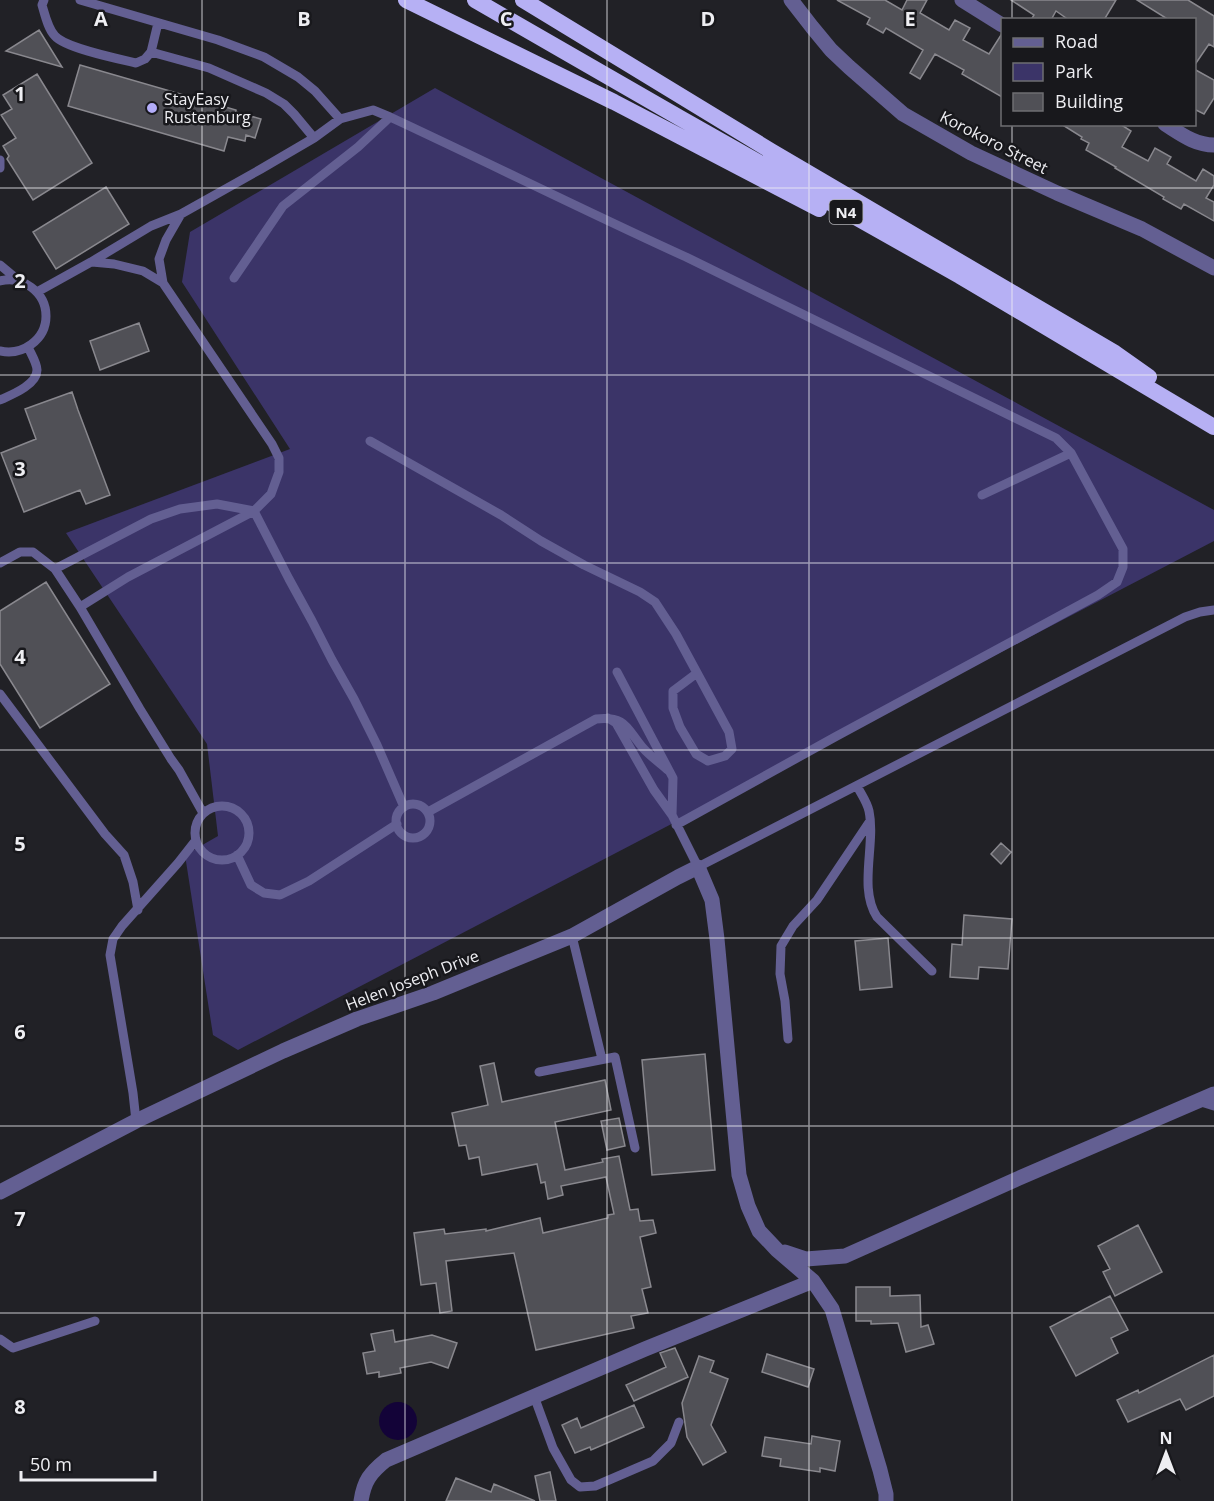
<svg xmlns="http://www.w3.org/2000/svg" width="1214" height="1501" viewBox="0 0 1214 1501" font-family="'Open Sans',sans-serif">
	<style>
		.green { fill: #3b3468 }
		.water { fill: #130338 }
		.building { fill: #505056; stroke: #89888e; stroke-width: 1.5 }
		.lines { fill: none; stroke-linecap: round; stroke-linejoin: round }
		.service { stroke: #635f92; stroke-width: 9 }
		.minor { stroke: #635f92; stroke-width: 15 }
		.trunk { stroke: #b6b0f4; stroke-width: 16 }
		.grid { fill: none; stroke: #eeeef2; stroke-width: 1.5; stroke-opacity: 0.55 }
		.poi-dot { fill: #b3adf9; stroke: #18181c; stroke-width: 2 }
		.labels { text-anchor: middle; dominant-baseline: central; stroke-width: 5; stroke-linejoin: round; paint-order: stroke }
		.shield { fill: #18181c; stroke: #aeaeb2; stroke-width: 1.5 }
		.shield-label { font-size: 15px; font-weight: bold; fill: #eeeef2 }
		.poi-label { font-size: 16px; fill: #eeeef2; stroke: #18181c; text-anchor: start }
		.street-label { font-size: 16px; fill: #eeeef2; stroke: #18181c }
		.grid-label { font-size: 20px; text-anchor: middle; font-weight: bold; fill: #eeeef2; stroke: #18181c; stroke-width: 5; stroke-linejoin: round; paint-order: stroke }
	</style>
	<rect width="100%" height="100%" fill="#212126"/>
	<path class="green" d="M435,88L1214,510V541L238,1050L213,1035L185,855L218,836L207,744L66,533L290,449L182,282L190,232Z"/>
	<path class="water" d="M379 1421a19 19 0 1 1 38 0a19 19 0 1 1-38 0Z"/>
	<path class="building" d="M837,0H885L902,10L907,0H927L920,13L949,30L955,20L970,28L963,40L989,54L1001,35H1002V97L962,74L964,70L935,54L920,79L910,73L923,50L886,28L883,33L867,24L870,18Z
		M1011,0H1116L1104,20H1069L1056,11L1051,20H1031L1034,15Z
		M1137,0H1188L1214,16V47L1209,44L1194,66V20H1169Z
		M39,30L62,67L6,51Z
		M80,65L236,110V112L261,119L255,138L246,135L245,141L228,137L224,151L68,106Z
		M1194,69L1214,80V98L1204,114L1194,109Z
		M37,74L92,163L33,200L7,159L9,156L3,146L16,138L1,115L12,109L3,95Z
		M1061,124H1120L1131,131L1122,147L1148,161L1155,148L1171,157L1167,164L1196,181L1203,169L1214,176V185L1206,198L1214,202V221L1184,204L1181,209L1163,199L1164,197L1115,168L1116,167L1086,150L1089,143L1081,139L1082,137Z
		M106,187L129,224L56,269L33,232Z
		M139,323L149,351L100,370L90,341Z
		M72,392L78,410L110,495L86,504L80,490L24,512L1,453L36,439L25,409Z
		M46,582L110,684L40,728L0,664V611Z
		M1001,843L1011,852L1001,864L991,854Z
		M964,915L1012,919L1008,969L979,967L978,979L950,977L952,944L962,945Z
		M888,938L892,987L860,990L855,941Z
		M705,1054L715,1170L652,1175L642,1060Z
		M494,1063L502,1102L605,1080L611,1110L555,1122L565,1170L603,1162L602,1159L619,1156L630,1210L638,1209L640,1221L653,1220L656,1233L640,1237L651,1287L642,1289L648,1313L631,1316L634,1328L536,1350L514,1253L446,1261L452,1311L440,1313L436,1283L421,1285L414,1233L444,1229L445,1234L486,1229V1231L540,1218L543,1233L608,1218V1215L614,1214L606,1177L561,1186L563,1195L548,1199L545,1182L541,1183L537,1164L482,1175L479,1157L469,1159L466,1145L459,1146L452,1113L488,1105L480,1066Z
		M619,1118L625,1146L607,1150L601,1121Z
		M1138,1225L1162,1272L1115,1296L1103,1272L1110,1269L1098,1246Z
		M856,1287H890V1296L920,1295L921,1327L928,1325L934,1344L906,1352L898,1323L871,1324V1321H856Z
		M1110,1296L1128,1330L1111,1338L1118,1353L1076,1376L1050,1327Z
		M393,1330L395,1342L432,1335L457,1343L448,1368L431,1362L400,1368L401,1373L379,1377V1372L367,1374L363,1353L375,1351L371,1334Z
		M675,1348L688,1377L634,1401L626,1385L666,1367L660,1353Z
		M767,1354L814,1369L808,1387L762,1372Z
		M1214,1355V1396L1186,1410L1180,1399L1128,1422L1117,1400L1138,1390L1139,1393Z
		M699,1356L714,1361L710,1372L728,1379L711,1425L726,1452L703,1465L687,1437L682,1403Z
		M634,1405L644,1427L591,1450L590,1447L575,1453L562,1425L577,1418L581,1428Z
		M812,1436L840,1441L835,1471L820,1468V1472L780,1466L781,1459L762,1456L765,1437L811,1444Z
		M550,1472L556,1501H540L535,1476Z
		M456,1478L491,1492L494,1484L535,1501H446Z"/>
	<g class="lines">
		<path class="service" d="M44,0L42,5C45,15 48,29 55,36C65,48 119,59 136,63L145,59L151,52L209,68L266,93L284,104L294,114L314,138
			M80,0L218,40L264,57L298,77L315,91L340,119
			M151,52L158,23
			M0,160V168
			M92,262L114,264L143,271L163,283
			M0,265L18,280
			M234,278L283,206L358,147L390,117
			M0,281C22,275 46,292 46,316C46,340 22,356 0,351
			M37,292L91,262L151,226L181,214L261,169L314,138L340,119L373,110L390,117C489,163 587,212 686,257L1056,438L1071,453L1123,549V567L1117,582L1098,595L835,737L676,825
			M0,400C11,395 37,385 37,370C37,363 31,354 28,347
			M370,441L501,515L541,541L584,565L640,592L655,602L676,634L729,732L732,749L725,756L708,761L696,754L680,727L673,708V691L697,673
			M982,495L1071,453
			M0,563L20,552H33L55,569L80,607L140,709L171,759L179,770L203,813
			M55,569L151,519L180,509L217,504L254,511L289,579L312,621L332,660L354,699L377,745L404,807
			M80,607L128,577L254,511L271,494L279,472V458L272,444L163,283L159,259L166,240L181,214
			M617,672L673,778L672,815
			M0,694L105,834L124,855L133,882L138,910
			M608,718L616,723L654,790L672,815L698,867L1185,617L1200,612L1214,610
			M857,786C861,794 867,802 869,811C876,844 858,888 877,917L932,971
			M396 821a17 17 0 1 1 34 0a17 17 0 1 1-34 0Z
			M195 833a27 27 0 1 1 54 0a27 27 0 1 1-54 0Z
			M428,812L596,719C627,716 626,728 643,748C650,756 660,763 669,771
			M237,855L251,885L264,893L280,895L309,881L397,824
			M572,936L602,1059
			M788,1039L785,1001L780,974L781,946L793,926L817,900L870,821
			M539,1072L615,1057L635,1148
			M1198,1101L1214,1106
			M136,1121L133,1093L110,955L113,939L122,926L178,863L196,840
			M0,1339L13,1348L95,1321
			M534,1396L553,1448L571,1480L580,1487L595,1486L653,1461L671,1443L679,1422"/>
		<path class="minor" d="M791,0L812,27L831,50L849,67L903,114L971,153L1057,193L1142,229L1214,268
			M962,0L1002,25
			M1165,124C1181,134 1195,145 1214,145
			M0,1192L136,1121L283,1051L357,1019L433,993L572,936L678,877L698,867L712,900L717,939L739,1175L748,1206L759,1231L777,1250L813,1281L832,1309L880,1470L886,1494V1501
			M785,1252L806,1259L845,1256L1017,1179L1214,1094
			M361,1501C364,1481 370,1473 386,1460L645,1349L813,1281"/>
		<path class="trunk" d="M406,0L614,102L819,209
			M475,0L680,118L960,276L1214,427
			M523,0L771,151L1115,353L1149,377"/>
	</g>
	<path class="grid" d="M202,0V1501M405,0V1501M607,0V1501M809,0V1501M1012,0V20M1012,124V1501M0,188H1214M0,375H1214M0,563H1214M0,750H1214M0,938H1214M0,1126H1214M0,1313H1214"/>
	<circle class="poi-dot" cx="152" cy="108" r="6"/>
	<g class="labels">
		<rect class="shield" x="829.5" y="200" width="33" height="24" rx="4.5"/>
		<g class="shield-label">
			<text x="846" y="212">N4</text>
		</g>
		<g class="poi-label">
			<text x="164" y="99">StayEasy<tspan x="164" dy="18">Rustenburg</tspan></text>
		</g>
		<g class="street-label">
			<text transform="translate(994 142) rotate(27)">Korokoro Street</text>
			<text transform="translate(412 980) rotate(-21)">Helen Joseph Drive</text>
		</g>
	</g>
	<g class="grid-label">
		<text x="101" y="26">A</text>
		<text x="304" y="26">B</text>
		<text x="506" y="26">C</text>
		<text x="708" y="26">D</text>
		<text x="910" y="26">E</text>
		<text x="20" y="101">1</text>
		<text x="20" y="288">2</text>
		<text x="20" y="476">3</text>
		<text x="20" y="664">4</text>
		<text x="20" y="851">5</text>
		<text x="20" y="1039">6</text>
		<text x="20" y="1226">7</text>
		<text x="20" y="1414">8</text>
	</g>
	<rect x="1001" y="18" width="195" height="108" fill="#18181c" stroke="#6e6e72" stroke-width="1.5"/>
	<rect x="1013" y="38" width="30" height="9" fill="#635f92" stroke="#6e6e72" stroke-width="1.5"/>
	<text x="1055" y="48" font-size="18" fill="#eeeef2">Road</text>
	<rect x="1013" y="63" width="30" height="18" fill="#3b3468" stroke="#6e6e72" stroke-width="1.5"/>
	<text x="1055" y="78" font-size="18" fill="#eeeef2">Park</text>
	<rect x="1013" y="93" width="30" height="18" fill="#505056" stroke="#6e6e72" stroke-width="1.5"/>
	<text x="1055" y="108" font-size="18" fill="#eeeef2">Building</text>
	<g transform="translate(1166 1453)" stroke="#18181c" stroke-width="4.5" paint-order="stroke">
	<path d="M0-4.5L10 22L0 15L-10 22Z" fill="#eeeef2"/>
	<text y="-9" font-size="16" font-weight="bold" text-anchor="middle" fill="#eeeef2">N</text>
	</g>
	<path d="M21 1471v9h134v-9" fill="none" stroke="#eeeef2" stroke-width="3"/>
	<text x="30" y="1471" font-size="18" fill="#eeeef2" stroke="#18181c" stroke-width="4.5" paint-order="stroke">50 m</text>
</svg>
